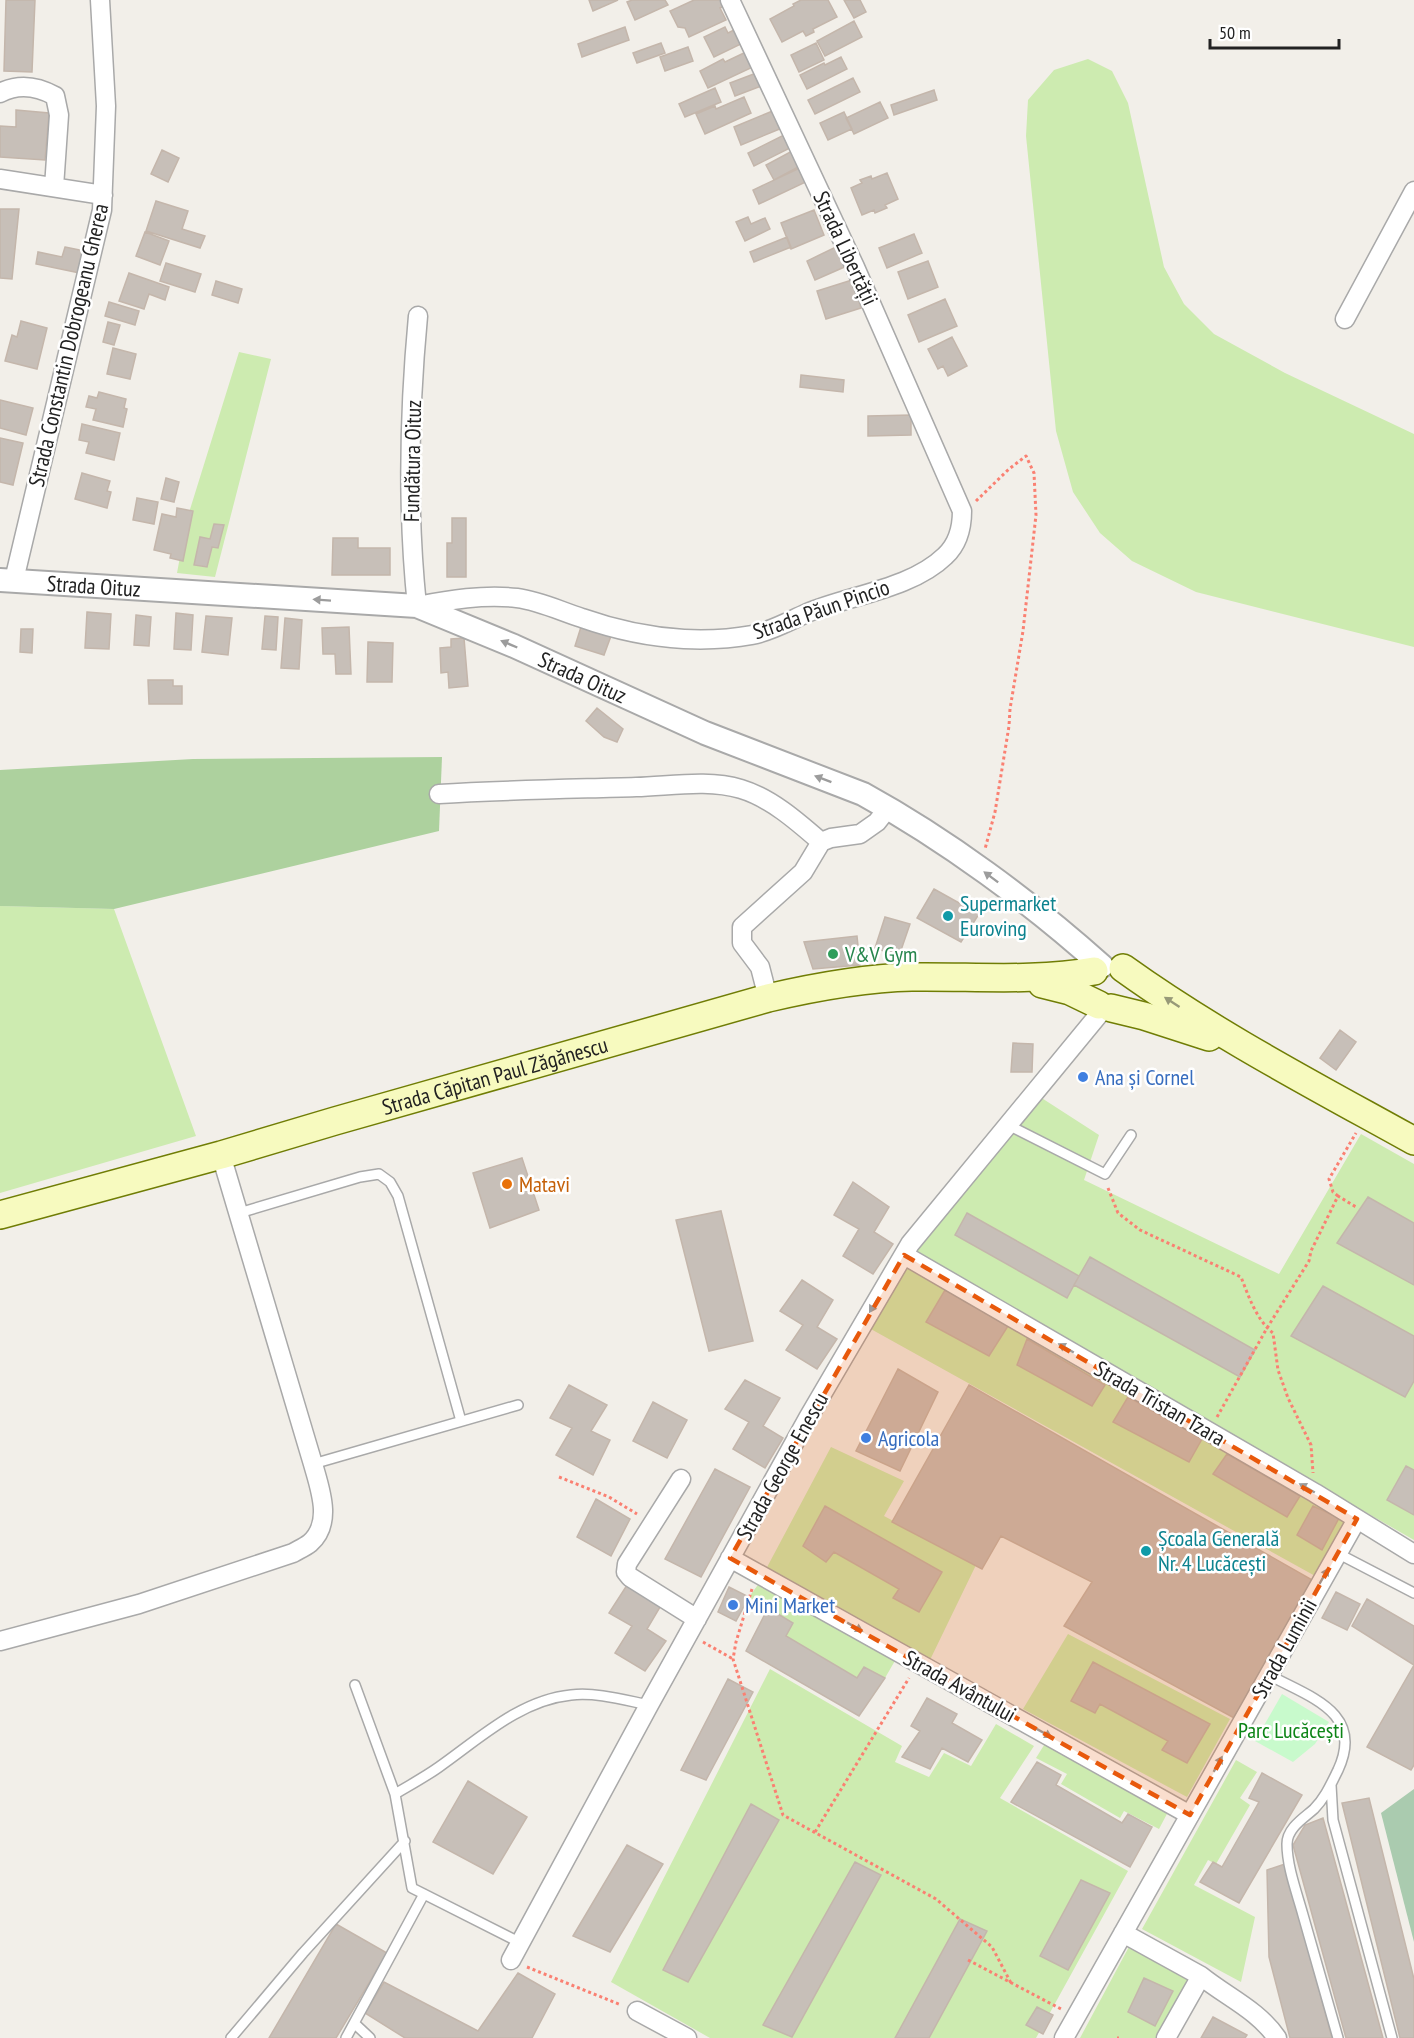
<svg xmlns="http://www.w3.org/2000/svg" width="1414" height="2038" viewBox="0 0 1414 2038" font-family="'PT Sans Narrow',sans-serif">
	<style>
		.grass { fill: #cdebb0 }
		.forest { fill: #add19e }
		.cemetery { fill: #aacbaf }
		.park { fill: #c8facc }
		.building { fill: #c7bfb8; stroke: #c4b6ab; stroke-width: 1.5 }
		.lines { fill: none; stroke-linecap: round; stroke-linejoin: round }
		.service-casing { stroke: #a9a9a9; stroke-width: 12 }
		.minor-casing { stroke: #a9a9a9; stroke-width: 21 }
		.tertiary-casing { stroke: #a9a9a9; stroke-width: 26 }
		.secondary-casing { stroke: #707d05; stroke-width: 30 }
		.path { stroke: #fa8072; stroke-width: 3; stroke-dasharray: 3 3; stroke-linecap: butt }
		.service { stroke: #fff; stroke-width: 9 }
		.minor { stroke: #fff; stroke-width: 18 }
		.tertiary { stroke: #fff; stroke-width: 22 }
		.secondary { stroke: #f7fabf; stroke-width: 27 }
		.oneway { fill: #9c9c9c }
		.oneway2 { fill: #979978 }
		.marked { fill: #e8590c; fill-opacity: 0.2; stroke: #e8590c; stroke-width: 4.5; stroke-dasharray: 12 8; stroke-linejoin: round }
		.culture-dot { fill: #0f9aa8; stroke: #fff; stroke-width: 2 }
		.leisure-dot { fill: #2e9e5b; stroke: #fff; stroke-width: 2 }
		.shop-dot { fill: #3f7fe0; stroke: #fff; stroke-width: 2 }
		.food-dot { fill: #e8710a; stroke: #fff; stroke-width: 2 }
		.labels { text-anchor: middle; dominant-baseline: central; stroke-width: 5; stroke-linejoin: round; paint-order: stroke }
		.street-label { font-size: 22px; fill: #222; stroke: #fff }
		.culture-label { font-size: 22px; fill: #0d838f; stroke: #fff; text-anchor: start }
		.leisure-label { font-size: 22px; fill: #27864d; stroke: #fff; text-anchor: start }
		.shop-label { font-size: 22px; fill: #366cbe; stroke: #fff; text-anchor: start }
		.food-label { font-size: 22px; fill: #c56008; stroke: #fff; text-anchor: start }
		.park-label { font-size: 22px; fill: #0c8416; stroke: #fff }
	</style>
	<rect width="100%" height="100%" fill="#f2efe9"/>
	<path class="grass" d="M1088,59L1112,71L1128,103L1164,267L1184,304L1214,334L1285,373L1414,434V647L1196,592L1132,561L1100,533L1073,492L1056,431L1026,136L1028,100L1054,70Z
		M239,352L271,359L215,577L177,573L187,519Z
		M0,906L114,909L196,1136L0,1193Z
		M1037,1095L1099,1135L1084,1180L1279,1274L1361,1134L1414,1164V1540L914,1253Z
		M908,1265L1348,1520L1317,1577L869,1328Z
		M831,1447L904,1481L884,1516L976,1565L929,1662L765,1571Z
		M760,1582L896,1659L885,1678L864,1667L857,1678L786,1636L793,1623L749,1597Z
		M1068,1634L1230,1719L1187,1797L1023,1709Z
		M770,1669L902,1746L895,1762L929,1777L944,1753L971,1766L996,1724L1034,1746L1000,1798L1128,1871L1036,2038H710L611,1982Z
		M1046,1742L1169,1810L1159,1829L1124,1811L1120,1818L1061,1784L1067,1774L1036,1758Z
		M1236,1760L1257,1772L1240,1798L1250,1805L1216,1864L1208,1860L1194,1885L1255,1917L1241,1982L1142,1929Z
		M1131,1943L1194,1980L1161,2038H1080Z"/>
	<path class="forest" d="M442,757L439,831L114,909L0,906V770L193,759Z"/>
	<path class="cemetery" d="M1414,1789V1942L1381,1813Z"/>
	<path class="park" d="M1282,1694L1329,1722L1315,1744L1293,1762L1255,1741Z"/>
	<path class="building" d="M6,0H35L32,72L4,71Z
		M589,0H618L593,11Z
		M632,0H665L668,5L635,20L627,2Z
		M694,0H723L725,6L720,8L726,20L689,37L685,28L678,27L670,11Z
		M801,0H828L837,17L813,29L814,32L806,36L803,31L782,42L770,19L794,6L793,4Z
		M844,0H860L866,12L854,18Z
		M854,21L862,37L825,56L817,41Z
		M625,27L629,40L582,57L578,44Z
		M725,27L728,33L736,29L743,43L714,57L704,37Z
		M661,43L665,53L637,63L633,53Z
		M816,43L824,60L799,72L791,55Z
		M688,47L693,61L665,71L660,57Z
		M748,51L755,66L708,88L700,71L723,59L725,62Z
		M841,57L847,69L807,89L800,75L824,63L825,65Z
		M759,72L764,85L735,96L730,83Z
		M853,78L860,92L815,114L808,100Z
		M715,88L721,102L685,117L679,104Z
		M934,90L937,100L894,115L891,105Z
		M744,97L751,113L705,134L696,114L715,106L716,109Z
		M880,102L888,118L854,134L846,118Z
		M16,110L49,113L45,160L0,157V126L16,127Z
		M775,110L782,128L741,145L734,127Z
		M844,112L852,129L828,140L820,123Z
		M784,135L790,148L754,166L748,153Z
		M162,150L179,158L168,182L151,174Z
		M794,150L802,165L774,180L766,165Z
		M804,166L810,180L759,204L753,190Z
		M887,173L898,199L885,205L887,208L875,213L874,210L862,215L851,188L862,183L860,180L871,176L872,179Z
		M156,201L188,211L182,229L205,236L200,248L146,231Z
		M0,209H19L12,279L0,278Z
		M814,210L824,235L791,249L781,223Z
		M748,217L751,224L765,218L770,229L745,241L736,222Z
		M145,232L169,241L160,265L136,256Z
		M914,234L922,253L887,268L879,248Z
		M787,237L791,247L754,262L750,252Z
		M840,245L849,265L815,280L807,261Z
		M65,247L85,251L80,273L36,264L38,252L62,257Z
		M928,261L938,287L908,299L898,272Z
		M166,263L201,274L195,292L160,281Z
		M129,273L169,287L165,300L149,294L144,309L119,301Z
		M852,280L861,308L826,319L817,291Z
		M216,281L242,289L238,303L212,295Z
		M945,299L957,326L919,342L908,315Z
		M109,302L139,311L135,325L105,316Z
		M21,321L47,328L37,369L5,361L12,335L17,337Z
		M108,322L120,325L114,345L103,342Z
		M952,337L967,366L948,376L943,366L938,369L928,349Z
		M113,348L136,354L130,379L107,374Z
		M801,375L844,380L843,392L800,387Z
		M99,392L126,399L124,408L127,409L123,427L93,420L96,409L86,407L89,396L97,398Z
		M0,400L33,408L26,435L0,428Z
		M911,415V435L868,436V416Z
		M82,424L120,433L114,460L86,453L89,442L79,440Z
		M0,438L23,443L13,485L0,482Z
		M82,473L110,481L107,491L111,492L107,508L75,499Z
		M166,478L179,482L174,502L161,499Z
		M137,498L158,502L154,524L133,520Z
		M177,508L193,511L183,561L170,558L171,554L154,550L162,514L176,517Z
		M452,518H466V577H447V543H452Z
		M214,524L224,525L218,548L212,547L207,567L194,565L200,537L210,539Z
		M333,538H358V548H390V575H332Z
		M87,612L111,614L109,649L85,648Z
		M176,613L193,615L191,650L174,649Z
		M136,615L151,617L149,646L134,645Z
		M206,616L232,618L228,655L202,652Z
		M265,616L278,617L276,650L262,649Z
		M285,618L302,620L299,669L281,668Z
		M349,627L351,674H336L335,654H323L322,628Z
		M581,627L611,636L604,655L575,646Z
		M21,629H33L32,653L20,652Z
		M464,638L468,686L449,688L448,672L441,673L440,648L451,647V639Z
		M368,642L393,643L392,682H367Z
		M148,680H173V686H182V704H149Z
		M597,708L623,729L617,742L604,737L586,721Z
		M934,889L979,914L961,942L917,918Z
		M885,917L910,924L899,956L875,948Z
		M857,936L860,965L813,969L804,942Z
		M1340,1030L1356,1042L1336,1070L1320,1058Z
		M1013,1043L1033,1044L1032,1072H1011Z
		M522,1158L539,1210L490,1228L473,1173Z
		M853,1182L889,1207L874,1232L893,1244L873,1274L843,1256L859,1229L834,1215Z
		M1368,1197L1414,1223V1285L1337,1243Z
		M721,1211L753,1341L709,1351L676,1220Z
		M967,1213L1079,1276L1067,1298L955,1235Z
		M1090,1257L1255,1350L1240,1377L1074,1285Z
		M802,1280L833,1300L817,1327L837,1339L817,1369L786,1350L803,1325L780,1311Z
		M1323,1286L1414,1336V1381L1405,1397L1291,1336Z
		M945,1290L1008,1326L989,1356L926,1322Z
		M1027,1339L1105,1385L1092,1406L1017,1365Z
		M898,1369L938,1392L900,1471L856,1451Z
		M745,1380L780,1398L763,1426L783,1438L765,1468L733,1449L749,1422L725,1409Z
		M569,1385L607,1405L591,1431L610,1440L593,1475L556,1455L572,1428L550,1418Z
		M969,1385L1314,1581L1236,1719L1064,1626L1092,1582L1001,1536L982,1569L892,1522Z
		M1128,1397L1202,1439L1189,1462L1113,1422Z
		M653,1402L687,1420L667,1458L633,1441Z
		M1227,1454L1300,1496L1287,1517L1213,1474Z
		M1406,1466L1414,1470V1515L1387,1500Z
		M715,1469L750,1487L701,1577L665,1559Z
		M596,1499L630,1519L611,1556L577,1537Z
		M825,1506L942,1572L919,1612L893,1598L899,1589L834,1552L826,1562L803,1546Z
		M1313,1506L1339,1518L1322,1550L1297,1535Z
		M629,1582L663,1602L647,1629L666,1641L645,1671L615,1653L632,1626L609,1613Z
		M729,1587L749,1597L736,1621L718,1612Z
		M1336,1592L1360,1604L1347,1630L1322,1618Z
		M1367,1599L1414,1626V1765L1411,1770L1367,1747L1414,1665L1352,1626Z
		M768,1608L793,1623L786,1636L857,1678L864,1667L885,1678L859,1716L746,1651Z
		M1093,1662L1210,1724L1187,1763L1162,1750L1168,1741L1100,1704L1095,1713L1071,1701Z
		M728,1679L753,1692L706,1780L681,1770Z
		M927,1698L957,1714L952,1723L982,1740L968,1762L942,1748L930,1769L902,1757L920,1731L911,1726Z
		M1037,1762L1061,1775L1056,1785L1122,1823L1128,1814L1152,1827L1130,1867L1011,1802Z
		M1262,1773L1302,1795L1239,1903L1200,1882L1213,1862L1222,1867L1259,1802L1249,1798Z
		M468,1781L527,1817L493,1874L433,1842Z
		M1369,1798L1414,1979V2038H1400L1342,1803Z
		M751,1804L779,1820L688,1982L663,1970Z
		M1323,1818L1383,2038H1346L1293,1845L1305,1825Z
		M627,1845L663,1864L610,1952L573,1936Z
		M855,1862L881,1875L792,2037L763,2025Z
		M1285,1864L1332,2038H1290L1269,1957L1267,1870Z
		M1081,1880L1110,1893L1068,1970L1040,1956Z
		M960,1919L987,1931L929,2038H895Z
		M336,1924L387,1953L336,2038H269Z
		M518,1973L555,1994L532,2038H405L365,2013L384,1982L478,2031Z
		M1144,1978L1173,1991L1155,2026L1128,2012Z
		M1037,2007L1053,2015L1043,2034L1026,2025Z
		M1213,2017L1247,2035L1245,2038H1201Z"/>
	<g class="lines">
		<defs>
			<path id="service" d="M1008,1125L1105,1174L1131,1135
				M239,1213L360,1177L379,1174L390,1182L398,1196L461,1421
				M313,1464L518,1405
				M1337,1553L1414,1593
				M1269,1675C1309,1697 1365,1712 1338,1770C1331,1784 1325,1798 1314,1809C1304,1818 1287,1828 1287,1844C1287,1867 1297,1893 1303,1915C1315,1956 1326,1997 1338,2038
				M355,1685L395,1794L412,1888L521,1943
				M1331,1785L1333,1820L1392,2038
				M395,1794C410,1785 425,1777 439,1767C479,1739 520,1700 571,1695C596,1692 624,1700 649,1705
				M354,2023L370,2038
				M231,2038L303,1953L405,1841
				M346,2038L424,1894"/>
			<path id="minor" d="M0,93C19,83 37,86 55,96L59,115L54,187
				M0,179L103,195
				M418,316C409,412 407,510 417,606C449,600 484,594 517,598C540,601 560,611 582,618C616,630 649,637 684,639C706,640 730,639 752,635C772,631 789,621 807,613C850,595 911,589 945,556C958,544 962,528 962,511L855,267L730,0
				M1345,319L1414,191
				M14,580L102,210L106,106L100,0
				M439,794C505,790 570,789 636,787C671,786 708,779 741,789C771,798 798,822 821,842
				M768,998L760,967L742,943V927L803,872L821,842L831,838L860,834L877,822L888,808
				M904,1255L1315,1493L1414,1554
				M681,1479L627,1564L626,1572L630,1577L697,1619
				M730,1558L1190,1815
				M0,1641L139,1604L293,1553C298,1550 305,1547 310,1543C333,1523 320,1489 313,1464L221,1155
				M1123,1933L1201,1976L1166,2038
				M511,1960L649,1705L808,1418L910,1244L1105,1007
				M1201,1976C1227,1997 1258,2010 1277,2038
				M637,2011L687,2038
				M1064,2038L1357,1519"/>
			<g id="tertiary">
				<path id="s1" d="M0,580L417,606L514,646L705,733L863,794C945,839 1032,903 1102,966"/>
			</g>
			<g id="secondary">
				<path d="M1123,968C1215,1034 1315,1086 1414,1141"/>
				<path d="M1042,984L1070,991L1099,1005"/>
				<path d="M1111,1008L1144,1016L1209,1037"/>
				<path id="s2" d="M0,1215L221,1155L335,1121L768,998C815,987 863,978 912,977C973,976 1034,982 1094,971"/>
			</g>
		</defs>
		<use href="#service" class="service-casing"/>
		<use href="#minor" class="minor-casing"/>
		<use href="#tertiary" class="tertiary-casing"/>
		<use href="#secondary" class="secondary-casing"/>
		<path class="path" d="M976,501L1009,469L1026,456L1034,473L1036,515L1023,631L1010,709L1009,726L995,812L985,849
			M1108,1188L1118,1213L1140,1230L1241,1277C1249,1297 1256,1319 1273,1333L1278,1370L1288,1398L1311,1445L1313,1473
			M1338,1196L1333,1192L1329,1179L1356,1133
			M1217,1417L1267,1328L1309,1261L1311,1251L1338,1196L1356,1207
			M559,1477L609,1497L637,1514
			M752,1589L736,1642L733,1659L783,1815L936,1899L992,1947L1011,1983
			M703,1642L733,1659
			M815,1832L909,1678
			M968,1960L1061,2009
			M527,1967L621,2005
			M1117,2038H1119"/>
		<use href="#service" class="service"/>
		<use href="#minor" class="minor"/>
		<use href="#tertiary" class="tertiary"/>
		<use href="#secondary" class="secondary"/>
	</g>
	<defs><path id="oneway-solid" d="M-6-.8H1V-3.2L6.5 0L1 3.2V.8H-6Z" transform="scale(1.5)"/></defs>
	<g class="oneway">
		<use href="#oneway-solid" transform="translate(322 600) rotate(-176)"/>
		<use href="#oneway-solid" transform="translate(509 644) rotate(-157)"/>
		<use href="#oneway-solid" transform="translate(823 779) rotate(-159)"/>
		<use href="#oneway-solid" transform="translate(991 877) rotate(-143)"/>
		<use href="#oneway-solid" transform="translate(874 1305) rotate(121)"/>
		<use href="#oneway-solid" transform="translate(1066 1348) rotate(-150)"/>
		<use href="#oneway-solid" transform="translate(1307 1488) rotate(-150)"/>
		<use href="#oneway-solid" transform="translate(1324 1576) rotate(-60)"/>
		<use href="#oneway-solid" transform="translate(855 1627) rotate(29)"/>
		<use href="#oneway-solid" transform="translate(1044 1733) rotate(29)"/>
		<use href="#oneway-solid" transform="translate(1218 1764) rotate(-61)"/>
	</g>
	<use class="oneway2" href="#oneway-solid" transform="translate(1172 1002) rotate(-147)"/>
	<path class="marked" d="M904,1255L1357,1519L1190,1815L730,1558Z"/>
	<g class="culture-dot">
		<circle cx="948" cy="916" r="6"/>
		<circle cx="1146" cy="1551" r="6"/>
	</g>
	<circle class="leisure-dot" cx="833" cy="954" r="6"/>
	<g class="shop-dot">
		<circle cx="1083" cy="1077" r="6"/>
		<circle cx="866" cy="1438" r="6"/>
		<circle cx="733" cy="1605" r="6"/>
	</g>
	<circle class="food-dot" cx="507" cy="1184" r="6"/>
	<g class="labels">
		<g class="street-label">
			<text transform="translate(846 248) rotate(65)">Strada Libertății</text>
			<text transform="translate(68 345) rotate(-77)">Strada Constantin Dobrogeanu Gherea</text>
			<text transform="translate(412 461) rotate(-89)">Fundătura Oituz</text>
			<text stroke="none"><textPath href="#s1" startOffset="94">Strada Oituz</textPath></text>
			<text transform="translate(821 609) rotate(-19)">Strada Păun Pincio</text>
			<text stroke="none"><textPath href="#s1" startOffset="598">Strada Oituz</textPath></text>
			<text stroke="none"><textPath href="#s2" startOffset="514">Strada Căpitan Paul Zăgănescu</textPath></text>
			<text transform="translate(1160 1403) rotate(30)">Strada Tristan Tzara</text>
			<text transform="translate(782 1466) rotate(-61)">Strada George Enescu</text>
			<text transform="translate(1284 1648) rotate(-61)">Strada Luminii</text>
			<text transform="translate(960 1686) rotate(29)">Strada Avântului</text>
		</g>
		<g class="culture-label">
			<text x="960" y="903">Supermarket<tspan x="960" dy="25">Euroving</tspan></text>
			<text x="1158" y="1538">Școala Generală<tspan x="1158" dy="25">Nr. 4 Lucăcești</tspan></text>
		</g>
		<g class="leisure-label">
			<text x="845" y="954">V&amp;V Gym</text>
		</g>
		<g class="shop-label">
			<text x="1095" y="1077">Ana și Cornel</text>
			<text x="878" y="1438">Agricola</text>
			<text x="745" y="1605">Mini Market</text>
		</g>
		<g class="food-label">
			<text x="519" y="1184">Matavi</text>
		</g>
		<g class="park-label">
			<text x="1291" y="1730">Parc Lucăcești</text>
		</g>
	</g>
	<path d="M1210 39v9h129v-9" fill="none" stroke="#222222" stroke-width="3"/>
	<text x="1219" y="39" font-size="18" fill="#222222" stroke="#ffffff" stroke-width="4.5" paint-order="stroke">50 m</text>
</svg>
